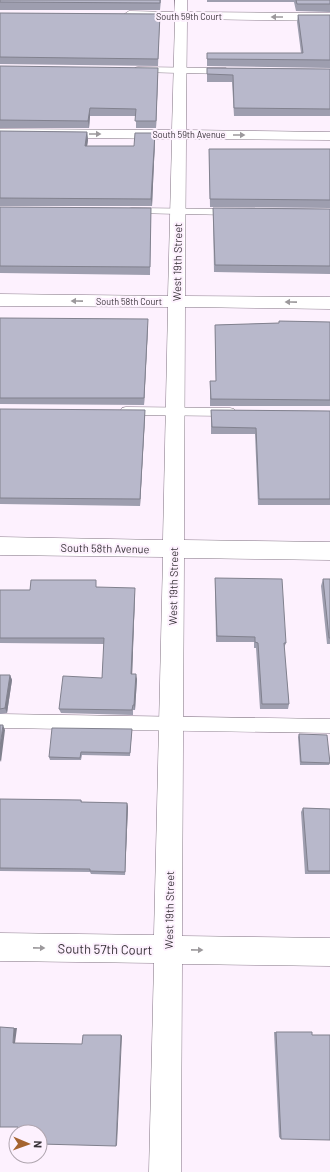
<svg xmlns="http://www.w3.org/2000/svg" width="330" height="1172" viewBox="0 0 330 1172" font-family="Barlow,sans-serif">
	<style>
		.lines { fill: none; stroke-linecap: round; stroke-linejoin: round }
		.service-casing { stroke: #837584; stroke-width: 1 }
		.minor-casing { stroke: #837584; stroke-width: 1 }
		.service { fill: #fff; fill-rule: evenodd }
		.minor { fill: #fff; fill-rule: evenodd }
		.wall { fill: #9e9eaf }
		.shaded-wall { fill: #81818e }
		.building { fill: #b8b8cb; stroke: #81818e }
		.oneway { fill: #9c999c }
		.labels { text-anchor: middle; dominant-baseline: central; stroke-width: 4; stroke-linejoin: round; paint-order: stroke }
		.far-street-label { font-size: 9px; fill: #393339; stroke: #fdf1fe }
		.street-label { font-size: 11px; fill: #393339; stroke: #fdf1fe }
		.near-street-label { font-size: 13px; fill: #393339; stroke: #fdf1fe }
	</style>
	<rect width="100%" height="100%" fill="#fdf1fe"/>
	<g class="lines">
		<defs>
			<path id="service" d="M138,67L226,68L230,71L226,74L135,72V68Z
				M132,208L232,209L237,212L232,215L128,213L127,211L128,209Z
				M126,407L230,408L234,409L236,412L234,415L230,416L126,415L122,414L120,411L122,408Z
				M0,714L330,719V733L0,728Z"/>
			<path id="minor" d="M175,0H187V12L330,13V21L187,19L186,130L330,132V140L186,139L185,296L330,297V309L185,307L184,540L330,542V560L184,558L182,936L330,938V966L182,964L181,1172H149L154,963L0,961V933L154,935L163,557L0,555V537L163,540L168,307L0,306V294L168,296L172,139L0,137V129L172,130L175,19H129L123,15L129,11L175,12Z"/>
		</defs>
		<use href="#service" class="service-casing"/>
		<use href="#minor" class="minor-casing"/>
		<use href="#service" class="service"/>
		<use href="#minor" class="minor"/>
	</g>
	<path class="wall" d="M0,0H161L160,10H0Z
		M207,0H330V12L296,11L294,2H207Z
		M0,13L160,14L158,66L0,64Z
		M298,15H330V68L207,66V53H301L297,22Z
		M0,66L158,75L156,128H136V116H90L89,128H0Z
		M207,68L330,69V116H234L232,82H207Z
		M0,131L87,132L88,140L87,146H134L155,140L152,206H0Z
		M209,149H330V208L210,207Z
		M0,207L151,208L150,275L0,273Z
		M213,208L330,209V274L214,272L213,216Z
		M0,318L148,326L144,405L0,404Z
		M279,321L330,322V406H210V381H216L215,332V325L279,323Z
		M0,409L145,416L140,506L0,504Z
		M211,410L330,411V505H258L255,434H211Z
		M215,578L286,643L284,648L289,704L288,709H260L256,648H254V642H216L215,584Z
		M323,579H330V644H327L321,586Z
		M97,587L135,594L132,674L137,679L135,710H133V715L61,713L59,709L102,678L104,644L0,643V590H30Z
		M0,675H10L12,680L7,713L0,714Z
		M132,729L130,756L82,755L81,760H50L49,757Z
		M299,734L330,759V763L329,765H300L298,737Z
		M0,799L81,800L82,802L127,803L128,807L125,875L91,874L90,872L0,871Z
		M303,808L330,809V874H305L301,812Z
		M274,1032H276L312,1035L281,1139L279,1137Z"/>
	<path class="shaded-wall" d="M158,68V75L156,128V121Z
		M90,108V116L89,128L88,121Z
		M87,132L88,140L86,153L85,146Z
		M155,133V140L152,206L151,199Z
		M148,319V326L144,405V398Z
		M145,410V416L140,506V499Z
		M135,588V594L132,679L131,674Z
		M136,674L137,679L135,710L134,705Z
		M10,675L12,680L7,713L5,708Z
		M3,725L5,730L1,762L0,760V747Z
		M127,803L128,807L125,875V872Z
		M14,1028H17L15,1043H13Z
		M121,1035L122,1036L117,1145L116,1146Z"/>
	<path class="building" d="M0,0H160V3L0,2Z
		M296,0H330V4H297Z
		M0,13L160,14L158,59L0,57Z
		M298,15H330V60L207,59V53H303Z
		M0,66L158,68L156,121H135L136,109L90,108L88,121L0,120Z
		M207,68L330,69V109L234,108L233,75L207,74Z
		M0,131L87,132L85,146H134L135,133H155L151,199L0,198Z
		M209,149H330V200L210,199Z
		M0,207L151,208L150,267L0,266Z
		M213,208L330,209V266L215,265Z
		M0,318L148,319L144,398H0Z
		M279,321L330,322V400L211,399L210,381H216L215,325L279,323Z
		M0,409L145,410L140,499L0,498Z
		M211,410L330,411V499H259L256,428L212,427Z
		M215,578L282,579L286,643H284L289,704H262L258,643L255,642V637L217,636Z
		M323,579H330V638H329Z
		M31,580H96V587L135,588L131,674H136L134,705H133L132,710L59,709L63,676L102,678L104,638H0V590H30Z
		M0,675H10L5,708L0,709Z
		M0,725H3L0,747Z
		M52,728L132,729L130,753L81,752L80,758L49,757Z
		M299,734L327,735L330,763L301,762Z
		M0,799L81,800V802L127,803L125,872L90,871V869L0,868Z
		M303,808L330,809V871H308Z
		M0,1027L14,1028L13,1043L82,1044L83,1035H121L116,1146L40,1144V1132H18V1127H0Z
		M276,1032H312V1035H330V1140L281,1139Z"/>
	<defs><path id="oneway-solid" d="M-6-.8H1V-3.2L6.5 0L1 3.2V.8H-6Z"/></defs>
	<g class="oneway">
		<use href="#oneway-solid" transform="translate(277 17) rotate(-180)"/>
		<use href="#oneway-solid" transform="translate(95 134)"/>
		<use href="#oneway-solid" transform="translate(239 135)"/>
		<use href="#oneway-solid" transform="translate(77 301) rotate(-179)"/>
		<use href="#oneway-solid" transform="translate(291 302) rotate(-179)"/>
		<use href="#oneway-solid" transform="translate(39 948) rotate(1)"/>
		<use href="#oneway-solid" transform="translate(197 950) rotate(1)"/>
	</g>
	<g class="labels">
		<g class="far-street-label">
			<text x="189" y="16">South 59th Court</text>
			<text x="189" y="134">South 59th Avenue</text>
			<text x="129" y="301">South 58th Court</text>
		</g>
		<g class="street-label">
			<text transform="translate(177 262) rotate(-89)">West 19th Street</text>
			<text transform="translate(105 548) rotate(1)">South 58th Avenue</text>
			<text transform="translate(173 586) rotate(-89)">West 19th Street</text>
			<text transform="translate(169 910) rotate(-89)">West 19th Street</text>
		</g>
		<g class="near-street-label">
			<text transform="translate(105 949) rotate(1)">South 57th Court</text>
		</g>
	</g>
	<g transform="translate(28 1144) rotate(92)"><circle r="19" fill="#fdf1fe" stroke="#afa5af"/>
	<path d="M0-3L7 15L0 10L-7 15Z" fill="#a5632f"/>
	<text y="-6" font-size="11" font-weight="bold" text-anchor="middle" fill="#393339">N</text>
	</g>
</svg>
